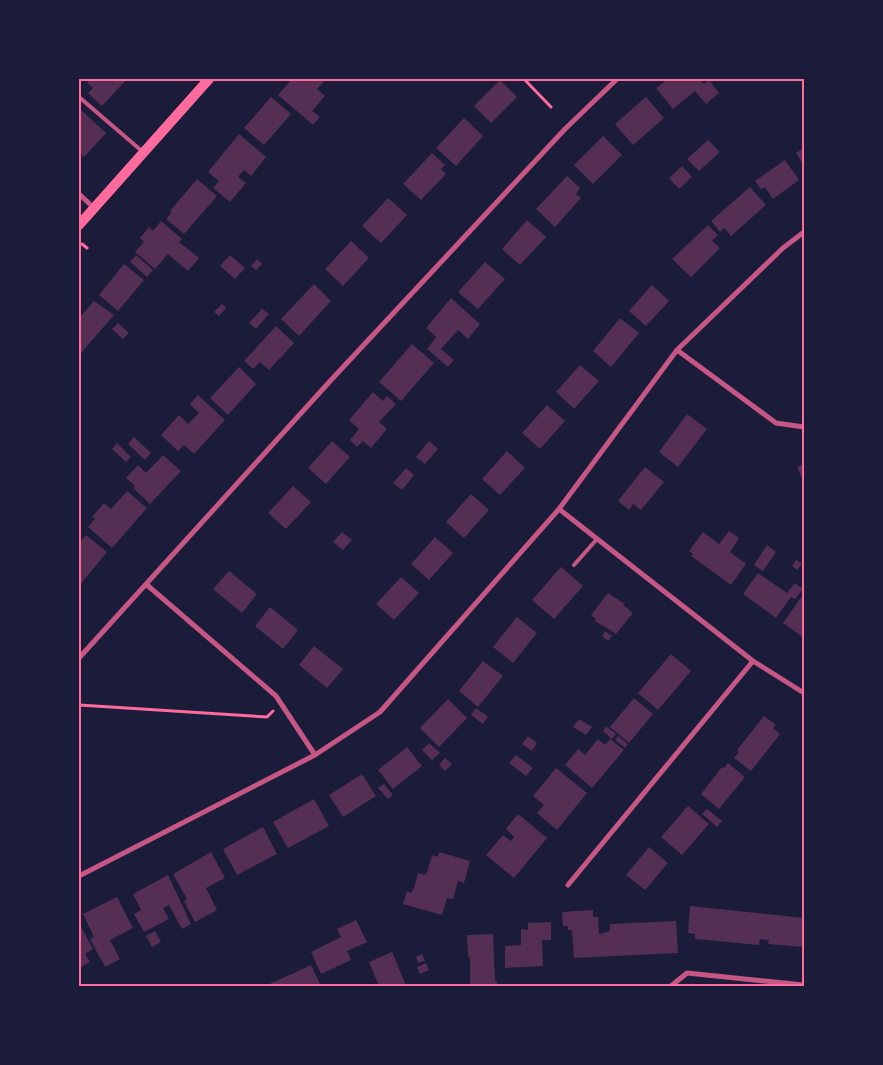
<svg xmlns="http://www.w3.org/2000/svg" width="883" height="1065" viewBox="0 0 883 1065" font-family="'DM Sans',sans-serif">
	<style>
		.building { fill: #542f53 }
		.lines { fill: none; stroke-linecap: round; stroke-linejoin: round }
		.path { stroke: #ff6b9d; stroke-width: 3 }
		.service { stroke: #c65784; stroke-width: 4 }
		.minor { stroke: #c65784; stroke-width: 5 }
		.secondary { stroke: #ff6b9d; stroke-width: 10 }
		.neatline { fill: none; stroke: #ff6b9d; stroke-width: 2 }
	</style>
	<rect width="100%" height="100%" fill="#1b1b3a"/>
	<path class="building" d="M91,79H127L102,106L88,93L93,88L87,83Z
		M292,79H326L317,89L325,96L312,111L320,117L313,125L278,95Z
		M668,79H699L704,84L709,80L719,93L706,104L695,91L673,109L656,88Z
		M500,80L517,97L491,123L474,106Z
		M271,97L291,114L264,145L244,128Z
		M646,97L664,118L633,145L615,124Z
		M79,108L106,133L84,157L79,152Z
		M464,118L483,136L456,166L436,148Z
		M239,134L266,157L251,176L244,170L241,173L238,177L246,183L230,202L213,188L219,181L208,172Z
		M603,136L622,155L593,184L574,165Z
		M708,140L720,152L699,171L687,159Z
		M804,148V165L796,153Z
		M432,153L445,165L441,169L446,174L421,200L403,184Z
		M785,160L799,180L773,199L765,187L761,189L755,181Z
		M682,166L692,177L679,189L669,178Z
		M567,176L580,188L576,194L581,198L555,227L536,209Z
		M197,179L217,196L184,234L166,219L172,212L170,211Z
		M750,187L766,205L731,236L724,228L720,232L711,221Z
		M388,198L407,215L381,243L362,226Z
		M527,220L546,237L520,265L502,249Z
		M161,221L182,239L179,242L199,258L188,271L168,254L155,269L135,252L144,242L140,238L149,227L153,231Z
		M708,225L718,235L712,241L720,248L691,277L672,259Z
		M351,241L369,258L343,286L325,269Z
		M136,255L153,270L147,277L130,262Z
		M230,255L245,268L235,279L220,266Z
		M257,259L262,264L256,270L251,266Z
		M485,262L505,279L478,309L458,292Z
		M124,264L144,280L118,311L99,295Z
		M314,284L331,301L299,336L281,319Z
		M652,285L669,301L646,326L629,311Z
		M451,298L480,324L468,339L458,330L441,349L454,360L448,367L427,349L436,337L426,328Z
		M94,301L114,315L81,353L79,351V318Z
		M222,304L226,308L219,316L214,312Z
		M262,309L269,314L256,329L249,323Z
		M620,318L639,333L611,367L593,351Z
		M118,323L129,333L123,339L112,329Z
		M276,326L294,343L269,370L260,362L253,369L244,361Z
		M412,344L434,363L401,401L379,382Z
		M580,365L599,381L574,409L556,392Z
		M239,367L256,384L228,415L210,398Z
		M373,392L383,401L387,396L396,404L379,422L387,429L371,448L363,441L357,447L350,440L359,429L349,420Z
		M198,395L225,420L194,454L184,445L178,451L161,435L179,415L188,424L199,413L190,404Z
		M547,405L565,421L540,449L522,433Z
		M687,414L707,429L678,467L659,452Z
		M134,437L151,453L145,460L128,444Z
		M332,441L350,457L326,484L308,468Z
		M429,441L438,449L425,464L416,457Z
		M117,443L131,457L126,462L112,449Z
		M507,451L525,468L500,495L482,479Z
		M163,455L181,471L150,504L133,488L135,486L126,478L138,465L146,473Z
		M804,464V482L797,467Z
		M645,467L664,482L641,510L633,504L629,510L618,501Z
		M406,468L414,475L402,490L393,483Z
		M293,486L311,502L286,529L268,513Z
		M127,491L147,508L112,548L88,527L95,519L92,517L104,503L111,509Z
		M471,494L489,510L464,538L446,522Z
		M729,531L739,538L730,552L746,564L731,585L691,556L693,554L689,551L703,532L719,544Z
		M342,532L352,540L343,550L333,542Z
		M86,535L107,552L79,586V543Z
		M435,537L453,553L429,580L411,564Z
		M767,545L776,552L763,571L754,565Z
		M796,560L802,564L797,570L792,566Z
		M561,567L583,586L554,619L532,600Z
		M229,571L257,594L242,613L213,589Z
		M758,573L787,593L795,583L803,589L795,599L791,597L776,618L743,594Z
		M401,577L419,593L394,620L376,604Z
		M608,593L625,604L623,605L633,613L616,634L595,621L596,619L591,615Z
		M804,593V638L783,623Z
		M270,607L298,630L283,649L255,626Z
		M517,617L537,633L513,663L493,647Z
		M605,631L612,636L608,641L602,636Z
		M314,646L343,669L327,688L299,665Z
		M671,654L691,671L658,710L638,693Z
		M483,661L503,676L478,707L459,691Z
		M634,698L653,714L629,743L610,727Z
		M448,699L467,718L439,747L420,728Z
		M476,708L488,717L483,724L471,715Z
		M764,716L776,725L773,728L780,734L751,771L734,758L739,752L737,750Z
		M579,719L592,727L586,735L573,727Z
		M606,726L616,734L612,739L603,731Z
		M528,736L537,743L532,751L522,744Z
		M618,736L628,744L625,748L615,740Z
		M598,739L605,745L610,739L624,750L592,788L565,765L578,749L585,755Z
		M429,743L440,753L432,760L422,750Z
		M407,747L422,766L393,789L378,770Z
		M516,755L533,768L526,776L509,763Z
		M445,758L452,764L445,771L439,765Z
		M728,763L745,777L719,809L701,794L722,767L724,768Z
		M556,768L587,793L557,830L537,813L544,805L533,796Z
		M362,774L376,796L343,817L329,795Z
		M384,784L393,795L388,799L378,788Z
		M314,799L329,826L288,848L273,822Z
		M688,806L709,824L682,855L661,837Z
		M707,809L722,821L717,827L702,814Z
		M518,814L547,838L514,878L486,855L503,835L511,841L514,837L506,829Z
		M263,827L277,854L237,875L223,849Z
		M649,847L668,863L645,890L626,875Z
		M211,852L225,878L206,888L217,910L195,922L184,901L187,899L173,874Z
		M439,852L470,861L464,883L458,881L453,899L447,898L442,915L403,904L407,891L411,893L414,888L418,873L424,875L427,872L432,855L438,857Z
		M168,875L191,924L182,929L169,905L163,908L169,919L144,932L134,914L141,910L133,894Z
		M117,897L133,928L110,940L120,959L105,967L90,939L94,937L83,914Z
		M690,906L804,918V947L768,944L769,940L760,939L759,945L695,939V934L688,933Z
		M593,910V917H598L599,934L610,931V924L676,921L678,953L574,958L572,930H568V926H563L562,912Z
		M356,920L367,942L347,951L351,960L321,974L311,952L341,937L337,929Z
		M551,922V940H542L543,966L505,968V946L521,945V929L528,930V923Z
		M79,923L93,949L85,954L90,962L79,968Z
		M155,931L161,942L152,947L146,936Z
		M493,934L495,981H497V986H470V957H468L467,935Z
		M392,952L405,983L406,986H379L369,962Z
		M422,954L425,961L418,963L416,957Z
		M426,963L429,970L420,974L417,967Z
		M311,965L321,986H265L294,973Z"/>
	<g class="lines">
		<path class="path" d="M524,79L551,107
			M82,244L87,248
			M79,705L267,717L273,711"/>
		<path class="service" d="M79,97L143,152
			M574,565L597,539"/>
		<path class="minor" d="M79,194L94,208
			M677,350L776,423L804,427
			M559,509L753,661L804,693
			M147,585L276,696L315,755
			M79,658L332,379L565,129L617,79
			M79,876L315,755L380,712L559,509L677,350L783,248L804,232
			M568,885L753,661
			M671,986L687,973L804,985"/>
		<path class="secondary" d="M79,225L209,79"/>
	</g>
	<rect width="883" height="1065" fill="none" stroke="#1b1b3a" stroke-width="160"/>
	<rect x="80" y="80" width="723" height="905" class="neatline"/>
</svg>
